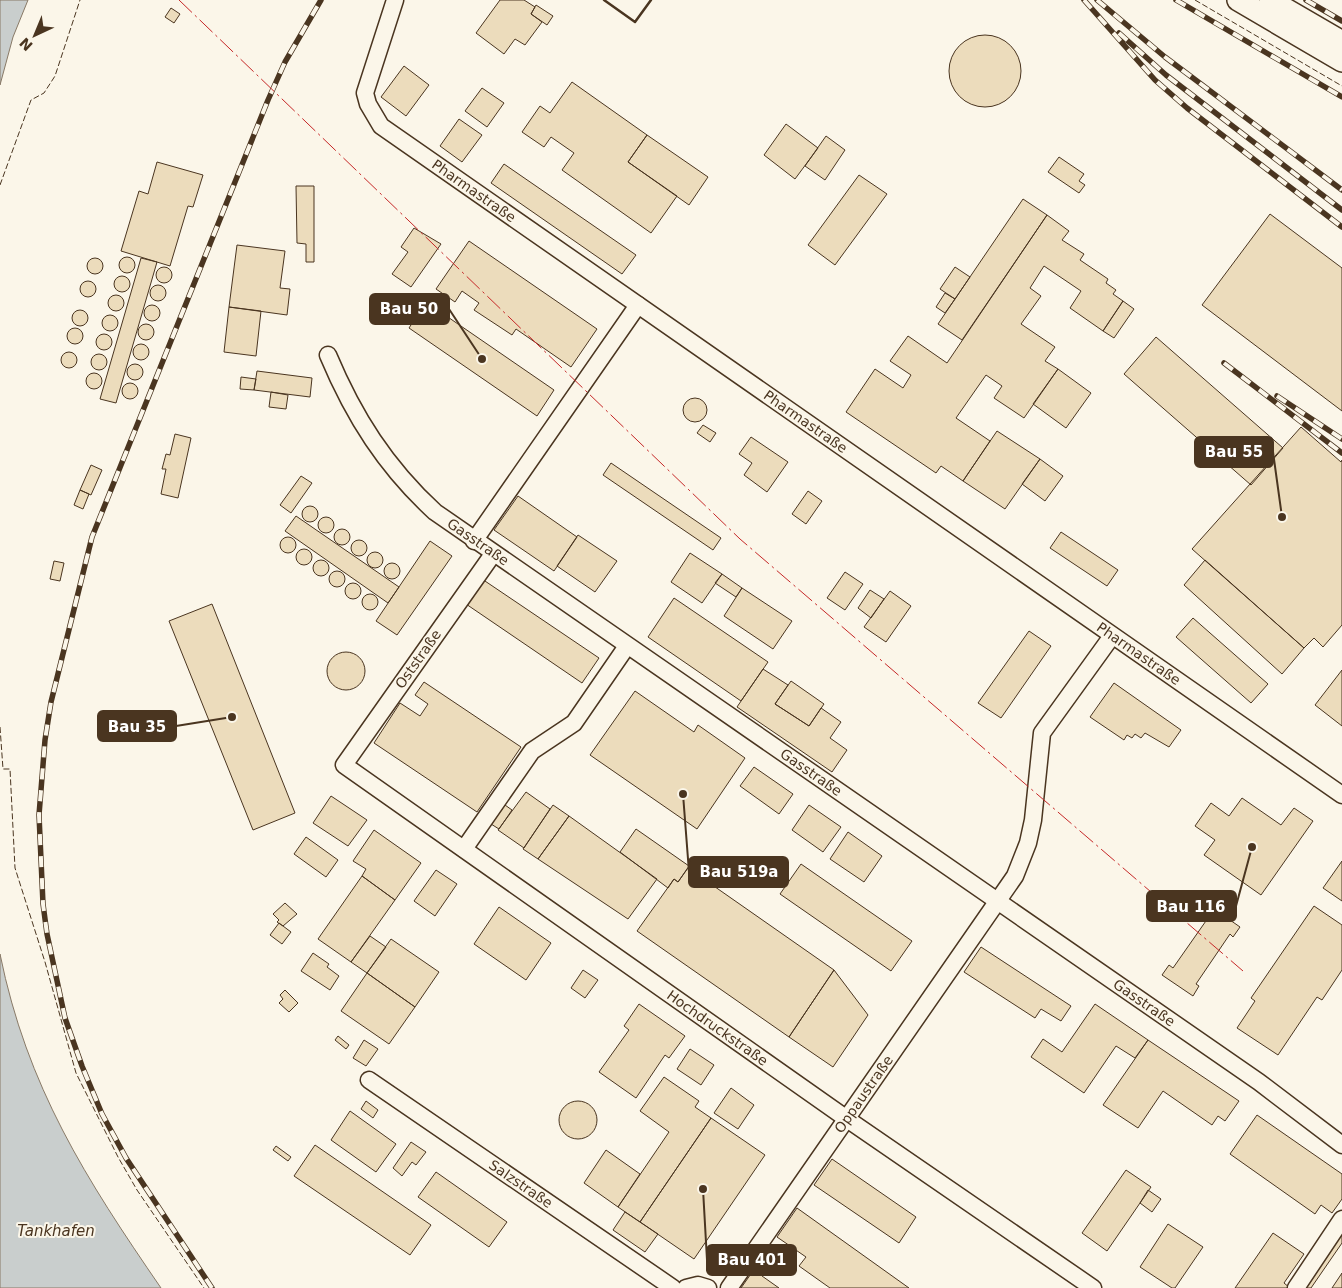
<svg xmlns="http://www.w3.org/2000/svg" width="1342" height="1288" viewBox="0 0 1342 1288" font-family="'DejaVu Sans',sans-serif">
	<style>
		.water { fill: #c9cecd; stroke: #887966 }
		.building { fill: #ecdcbc; stroke: #4a3520 }
		.lines { fill: none; stroke-linecap: round; stroke-linejoin: round }
		.minor-casing { stroke: #4a3520; stroke-width: 19 }
		.major-casing { stroke: #4a3520; stroke-width: 24 }
		.minor { stroke: #fbf6e9; stroke-width: 16 }
		.major { stroke: #fbf6e9; stroke-width: 21 }
		.rail-casing { stroke: #4a3520; stroke-width: 5.5 }
		.rail { stroke: #fbf6e9; stroke-width: 4; stroke-dasharray: 11; stroke-linecap: butt }
		.fence { stroke: #4a3520; stroke-width: 1; stroke-dasharray: 6 2.5; stroke-linecap: butt }
		.wall { stroke: #4a3520; stroke-width: 2.5 }
		.power { stroke: #c62828; stroke-width: 1; stroke-dasharray: 18 4 2.5 4; stroke-linecap: butt }
		.labels { text-anchor: middle; dominant-baseline: central; stroke-width: 4; stroke-linejoin: round; paint-order: stroke }
		.street-label { font-size: 14px; fill: #4a3520; stroke: #fbf6e9 }
		.water-label { font-size: 15px; font-style: italic; fill: #4a3520; stroke: #fbf6e9 }
		.leader { fill: none; stroke: #4a3520; stroke-width: 2 }
		.callout-dot { fill: #4a3520; stroke: #fbf6e9; stroke-width: 2 }
		.callout { fill: #4a3520; stroke: #4a3520; stroke-width: 2 }
		.callout-label { font-size: 15px; text-anchor: middle; font-weight: bold; fill: #fff }
	</style>
	<rect width="100%" height="100%" fill="#fbf6e9"/>
	<path class="water" d="M0,0H28L13,37L0,85Z
		M0,954C27,1087 86,1179 161,1288H0Z"/>
	<path class="building" d="M500,0H524L535,7L531,14L542,22L525,45L515,39L504,54L476,33Z
		M536,5L553,16L547,25L531,14Z
		M171,8L180,14L174,23L165,17Z
		M949 71a36 36 0 1 1 72 0a36 36 0 1 1-72 0Z
		M404,66L429,85L406,116L381,97Z
		M572,82L647,135L628,162L677,196L651,233L562,170L574,153L551,137L544,147L522,132L540,106L550,113Z
		M482,88L504,103L487,127L465,111Z
		M459,119L482,135L462,162L440,146Z
		M786,124L818,148L795,179L764,155Z
		M647,135L708,177L689,205L628,162Z
		M826,136L845,150L825,180L805,166Z
		M1059,157L1084,174L1079,181L1085,185L1079,193L1048,172Z
		M157,162L203,175L193,207L188,206L170,266L121,251L139,191L148,194Z
		M504,164L636,255L622,274L491,183Z
		M859,175L887,194L835,265L808,245Z
		M296,186H314V262H306V244L297,243Z
		M1023,199L1047,215L962,340L938,324Z
		M1270,214L1342,268V411L1202,305Z
		M1047,215L1069,231L1062,240L1084,254L1080,260L1108,279L1106,283L1116,290L1113,294L1123,301L1103,331L1070,308L1081,291L1044,266L1030,288L1041,296L1021,324L1055,347L1045,361L1058,369L1024,418L994,398L1002,386L986,375L956,418L990,441L963,481L941,466L936,473L846,412L875,369L903,388L911,375L890,361L908,336L947,363Z
		M414,228L441,244L411,287L392,274L408,252L401,247Z
		M469,241L597,329L571,367L516,329L512,335L474,310L479,303L462,291L455,302L436,289Z
		M237,245L285,251L280,288L290,289L287,315L229,307Z
		M119 265a8 8 0 1 1 16 0a8 8 0 1 1-16 0Z
		M87 266a8 8 0 1 1 16 0a8 8 0 1 1-16 0Z
		M141,258L157,262L116,403L100,399Z
		M156 275a8 8 0 1 1 16 0a8 8 0 1 1-16 0Z
		M955,267L970,277L955,299L940,289Z
		M114 284a8 8 0 1 1 16 0a8 8 0 1 1-16 0Z
		M80 289a8 8 0 1 1 16 0a8 8 0 1 1-16 0Z
		M150 293a8 8 0 1 1 16 0a8 8 0 1 1-16 0Z
		M945,293L955,299L945,313L936,307Z
		M108 303a8 8 0 1 1 16 0a8 8 0 1 1-16 0Z
		M1123,301L1134,309L1114,338L1103,331Z
		M426,302L554,390L537,416L409,328Z
		M144 313a8 8 0 1 1 16 0a8 8 0 1 1-16 0Z
		M229,307L261,311L256,356L224,352Z
		M72 318a8 8 0 1 1 16 0a8 8 0 1 1-16 0Z
		M102 323a8 8 0 1 1 16 0a8 8 0 1 1-16 0Z
		M138 332a8 8 0 1 1 16 0a8 8 0 1 1-16 0Z
		M67 336a8 8 0 1 1 16 0a8 8 0 1 1-16 0Z
		M96 342a8 8 0 1 1 16 0a8 8 0 1 1-16 0Z
		M1156,337L1283,448L1251,485L1124,374Z
		M133 352a8 8 0 1 1 16 0a8 8 0 1 1-16 0Z
		M61 360a8 8 0 1 1 16 0a8 8 0 1 1-16 0Z
		M91 362a8 8 0 1 1 16 0a8 8 0 1 1-16 0Z
		M127 372a8 8 0 1 1 16 0a8 8 0 1 1-16 0Z
		M1058,369L1091,393L1066,428L1033,404Z
		M257,371L312,378L310,397L254,390Z
		M86 381a8 8 0 1 1 16 0a8 8 0 1 1-16 0Z
		M241,377L256,379L254,390L240,389Z
		M122 391a8 8 0 1 1 16 0a8 8 0 1 1-16 0Z
		M271,392L288,395L286,409L269,407Z
		M683 410a12 12 0 1 1 24 0a12 12 0 1 1-24 0Z
		M703,425L716,433L710,442L697,433Z
		M1301,427L1341,462L1342,460V625L1323,647L1314,638L1304,648L1192,549Z
		M997,431L1040,459L1005,509L963,481Z
		M175,434L191,438L178,498L161,494L166,469H162L166,454L170,455Z
		M751,437L788,462L767,492L744,475L752,463L739,454Z
		M1040,459L1063,476L1045,501L1022,484Z
		M611,463L721,538L713,550L603,475Z
		M91,465L102,470L91,495L80,490Z
		M301,476L312,483L291,513L280,505Z
		M80,490L89,494L83,509L74,505Z
		M808,491L822,501L806,524L792,514Z
		M518,496L577,537L554,571L494,530Z
		M302 514a8 8 0 1 1 16 0a8 8 0 1 1-16 0Z
		M296,516L399,587L388,603L285,531Z
		M318 525a8 8 0 1 1 16 0a8 8 0 1 1-16 0Z
		M334 537a8 8 0 1 1 16 0a8 8 0 1 1-16 0Z
		M1061,532L1118,570L1107,586L1050,548Z
		M578,535L617,561L595,592L557,566Z
		M280 545a8 8 0 1 1 16 0a8 8 0 1 1-16 0Z
		M351 548a8 8 0 1 1 16 0a8 8 0 1 1-16 0Z
		M430,541L452,556L397,635L376,621Z
		M296 557a8 8 0 1 1 16 0a8 8 0 1 1-16 0Z
		M367 560a8 8 0 1 1 16 0a8 8 0 1 1-16 0Z
		M690,553L722,574L702,603L671,582Z
		M313 568a8 8 0 1 1 16 0a8 8 0 1 1-16 0Z
		M1205,560L1304,648L1282,674L1184,585Z
		M54,561L64,563L60,581L50,579Z
		M384 571a8 8 0 1 1 16 0a8 8 0 1 1-16 0Z
		M329 579a8 8 0 1 1 16 0a8 8 0 1 1-16 0Z
		M845,572L863,584L845,610L827,598Z
		M722,574L742,588L736,597L715,583Z
		M482,579L599,658L582,683L466,604Z
		M345 591a8 8 0 1 1 16 0a8 8 0 1 1-16 0Z
		M742,588L792,621L773,649L724,616Z
		M870,590L884,599L871,618L858,608Z
		M890,591L911,606L886,642L864,627Z
		M362 602a8 8 0 1 1 16 0a8 8 0 1 1-16 0Z
		M674,598L768,662L741,701L648,637Z
		M212,604L295,813L253,830L169,621Z
		M1193,618L1268,684L1251,703L1176,637Z
		M1029,631L1051,646L1001,718L978,703Z
		M327 671a19 19 0 1 1 38 0a19 19 0 1 1-38 0Z
		M763,669L788,685L775,704L809,726L821,708L841,722L830,738L847,750L832,772L737,707Z
		M1342,670V726L1315,705Z
		M791,681L824,704L809,726L775,704Z
		M424,682L521,747L477,812L374,743L400,703L420,716L428,704L415,695Z
		M1114,683L1181,730L1169,747L1145,733L1141,738L1135,734L1132,738L1127,735L1124,740L1090,717Z
		M635,691L694,732L698,725L745,758L697,829L590,755Z
		M754,767L793,794L779,814L740,786Z
		M526,792L550,809L524,848L498,830Z
		M331,796L367,820L348,846L313,823Z
		M1242,798L1281,825L1294,808L1313,821L1261,895L1204,855L1215,840L1195,826L1211,803L1229,816Z
		M505,805L512,810L499,829L491,824Z
		M553,805L569,816L538,859L523,849Z
		M809,805L841,827L823,852L792,830Z
		M569,816L657,879L628,919L538,859Z
		M636,829L689,866L678,882L674,879L668,888L620,852Z
		M374,830L421,863L395,900L362,876L366,869L353,861Z
		M848,832L882,856L864,882L830,859Z
		M306,837L338,860L326,877L294,854Z
		M1342,861V901L1323,888Z
		M801,864L912,941L891,971L780,894Z
		M688,868L834,970L789,1037L637,931L674,879L678,882Z
		M436,870L457,884L435,916L414,901Z
		M362,876L395,900L351,962L318,939Z
		M285,903L297,914L283,926L277,922L279,920L273,914Z
		M1210,906L1240,927L1233,937L1230,934L1196,984L1199,986L1193,996L1162,975L1169,965L1173,968L1208,918L1204,916Z
		M1314,906L1342,925V970L1322,1000L1317,997L1278,1055L1237,1028L1255,1001L1251,998Z
		M499,907L551,943L526,980L474,944Z
		M279,923L291,932L282,944L270,935Z
		M370,936L386,947L367,973L351,962Z
		M391,939L439,972L415,1007L367,973Z
		M981,947L1071,1006L1061,1021L1041,1009L1035,1018L964,972Z
		M313,953L329,964L327,967L339,976L330,990L301,971Z
		M583,970L598,980L585,998L571,988Z
		M834,970L868,1015L833,1067L789,1037Z
		M367,973L415,1007L389,1044L341,1011Z
		M285,990L298,1003L289,1012L279,1003L283,999L280,995Z
		M639,1004L685,1036L669,1058L665,1055L636,1098L599,1072L629,1030L624,1026Z
		M1095,1004L1148,1040L1135,1058L1116,1046L1084,1093L1031,1057L1043,1039L1062,1052Z
		M338,1036L349,1045L346,1049L335,1040Z
		M364,1040L378,1049L366,1066L353,1058Z
		M1148,1040L1239,1101L1225,1121L1218,1116L1212,1125L1163,1091L1138,1128L1103,1105Z
		M690,1049L714,1065L701,1085L677,1069Z
		M664,1077L699,1101L695,1107L711,1118L640,1222L618,1207L669,1132L640,1111Z
		M731,1088L754,1105L738,1129L714,1113Z
		M559 1120a19 19 0 1 1 38 0a19 19 0 1 1-38 0Z
		M366,1101L378,1110L373,1118L361,1109Z
		M350,1111L396,1144L376,1172L331,1140Z
		M1257,1115L1342,1174V1199L1332,1213L1321,1205L1315,1214L1230,1154Z
		M711,1118L765,1155L694,1259L640,1222Z
		M411,1142L426,1152L416,1165L412,1162L402,1176L393,1168Z
		M315,1145L431,1225L410,1255L294,1176Z
		M276,1146L291,1157L288,1161L273,1150Z
		M606,1150L640,1174L618,1207L584,1183Z
		M832,1159L916,1217L899,1243L814,1185Z
		M1126,1170L1151,1187L1107,1251L1082,1233Z
		M436,1172L507,1222L489,1247L418,1197Z
		M1148,1190L1161,1199L1152,1212L1140,1203Z
		M797,1208L909,1288H830L799,1266L806,1257L777,1237Z
		M625,1212L658,1234L645,1252L613,1230Z
		M1168,1224L1203,1247L1175,1288H1172L1140,1267Z
		M1342,1231V1243L1311,1288H1302Z
		M1273,1233L1304,1254L1284,1283L1290,1288H1235Z
		M760,1261L769,1267L762,1276L779,1288H741Z
		M1342,1273V1288H1332Z"/>
	<g class="lines">
		<defs>
			<g id="minor">
				<path id="s1" d="M395,0L365,93L368,104L381,126L1342,795"/>
				<path id="s2" d="M328,355C354,417 386,467 435,512L1259,1082L1342,1145"/>
				<path d="M474,541L638,305"/>
				<path id="s3" d="M493,554L344,765L847,1119L1093,1288"/>
				<path d="M464,849L532,751L574,723L627,646"/>
				<path id="s4" d="M369,1080L673,1288"/>
				<path d="M686,1288L698,1285L708,1288"/>
				<path id="s5" d="M729,1288L1015,876L1028,843L1033,820L1042,733L1112,636"/>
				<path d="M1296,1288L1342,1219"/>
			</g>
			<path id="major" d="M1238,0L1342,61
				M1270,0L1342,42"/>
		</defs>
		<use href="#minor" class="minor-casing"/>
		<use href="#major" class="major-casing"/>
		<use href="#minor" class="minor"/>
		<use href="#major" class="major"/>
		<defs>
			<path id="rail" d="M1084,0L1155,80L1187,108L1342,227
				M1097,0L1165,57L1342,190
				M1176,0L1342,97
				M1306,0L1342,21
				M1119,33L1166,75L1342,210
				M1224,363L1342,453
				M1277,396L1342,439
				M212,1288L126,1158L102,1114L82,1066L65,1018L47,934L43,904L39,815L45,740L51,702L92,537L268,100L285,62L321,0"/>
		</defs>
		<use href="#rail" class="rail-casing"/>
		<use href="#rail" class="rail"/>
		<path class="fence" d="M1195,0L1342,86
			M0,185L31,100L44,93L55,76L80,0
			M0,727L3,769H10L15,868L45,962L76,1073L118,1157L137,1190L204,1288"/>
		<path class="wall" d="M604,0L635,22L651,0"/>
		<path class="power" d="M179,0L740,539L1243,971"/>
	</g>
	<g class="labels">
		<g class="street-label">
			<text stroke="none"><textPath href="#s1" startOffset="248">Pharmastraße</textPath></text>
			<text stroke="none"><textPath href="#s1" startOffset="652">Pharmastraße</textPath></text>
			<text stroke="none"><textPath href="#s2" startOffset="244">Gasstraße</textPath></text>
			<text stroke="none"><textPath href="#s1" startOffset="1058">Pharmastraße</textPath></text>
			<text transform="translate(418 659) rotate(-55)">Oststraße</text>
			<text stroke="none"><textPath href="#s2" startOffset="649">Gasstraße</textPath></text>
			<text stroke="none"><textPath href="#s2" startOffset="1054">Gasstraße</textPath></text>
			<text stroke="none"><textPath href="#s3" startOffset="715">Hochdruckstraße</textPath></text>
			<text stroke="none"><textPath href="#s5" startOffset="236">Oppaustraße</textPath></text>
			<text stroke="none"><textPath href="#s4" startOffset="184">Salzstraße</textPath></text>
		</g>
		<g class="water-label">
			<text x="56" y="1231">Tankhafen</text>
		</g>
	</g>
	<path class="leader" d="M482 359L449 309M1282 517L1273 452M232 717L176 726M683 794L689 872M1252 847L1236 906M703 1189L707 1260"/>
	<g class="callout-dot">
		<circle cx="482" cy="359" r="5"/>
		<circle cx="1282" cy="517" r="5"/>
		<circle cx="232" cy="717" r="5"/>
		<circle cx="683" cy="794" r="5"/>
		<circle cx="1252" cy="847" r="5"/>
		<circle cx="703" cy="1189" r="5"/>
	</g>
	<g class="callout">
		<rect x="370" y="294" width="79" height="30" rx="5"/>
		<rect x="1195" y="437" width="78" height="30" rx="5"/>
		<rect x="98" y="711" width="78" height="30" rx="5"/>
		<rect x="689" y="857" width="99" height="30" rx="5"/>
		<rect x="1147" y="891" width="89" height="30" rx="5"/>
		<rect x="707" y="1245" width="89" height="30" rx="5"/>
	</g>
	<g class="callout-label">
		<text x="409" y="314">Bau 50</text>
		<text x="1234" y="457">Bau 55</text>
		<text x="137" y="732">Bau 35</text>
		<text x="739" y="877">Bau 519a</text>
		<text x="1191" y="912">Bau 116</text>
		<text x="752" y="1265">Bau 401</text>
	</g>
	<g transform="translate(35 35) rotate(224)" stroke="#fbf6e9" stroke-width="4" paint-order="stroke">
	<path d="M0-4L9 19L0 12L-9 19Z" fill="#4a3520"/>
	<text y="-8" font-size="14" font-weight="bold" text-anchor="middle" fill="#4a3520">N</text>
	</g>
</svg>
